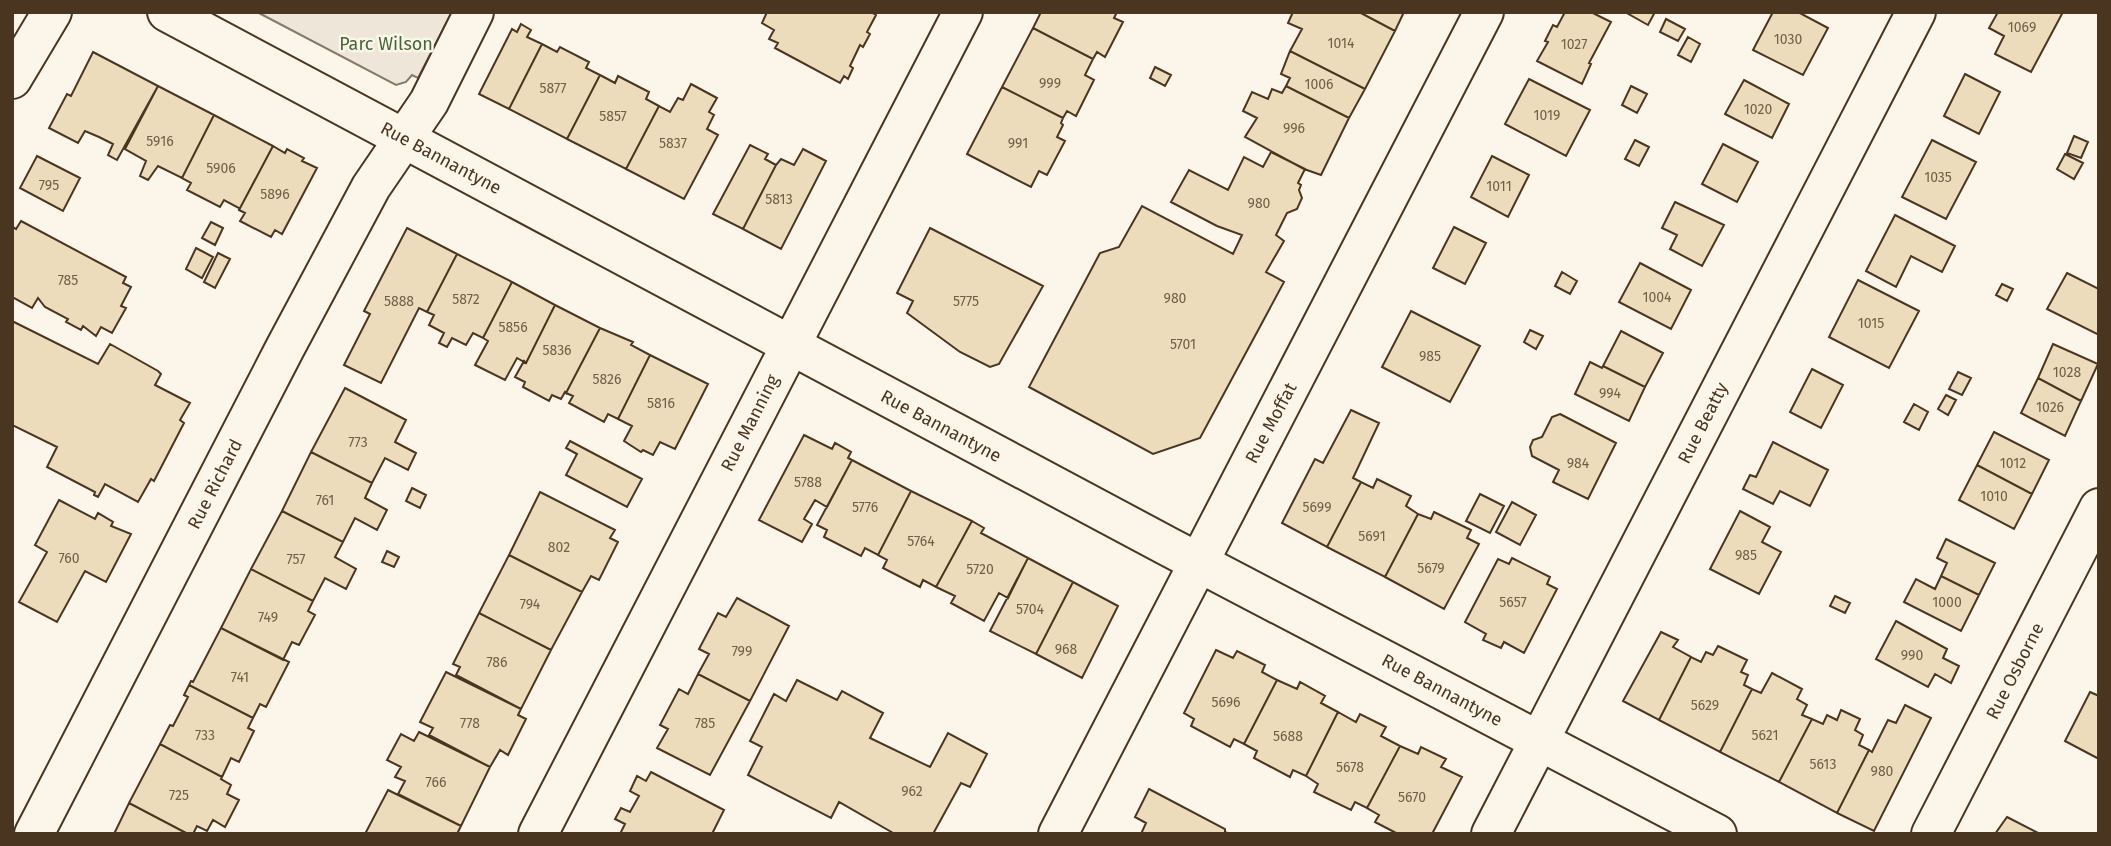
<svg xmlns="http://www.w3.org/2000/svg" width="2111" height="846" viewBox="0 0 2111 846" font-family="'Fira Sans',sans-serif">
	<style>
		.green { fill: #ede6d9; stroke: #887966; stroke-width: 2 }
		.building { fill: #ecdcbc; stroke: #4a3520; stroke-width: 2 }
		.lines { fill: none; stroke-linecap: round; stroke-linejoin: round }
		.minor-casing { stroke: #4a3520; stroke-width: 42 }
		.minor { stroke: #fbf6e9; stroke-width: 38 }
		.labels { text-anchor: middle; dominant-baseline: central; stroke-width: 5; stroke-linejoin: round; paint-order: stroke }
		.number-label { font-size: 14px; fill: #725f47 }
		.park-label { font-size: 18px; fill: #436837; stroke: #fbf6e9 }
		.street-label { font-size: 18px; fill: #4a3520; stroke: #fbf6e9 }
	</style>
	<rect width="100%" height="100%" fill="#fbf6e9"/>
	<path class="green" d="M257,12H452L418,78L412,75L406,82L396,85Z"/>
	<path class="building" d="M767,12H871L876,15L867,32L870,34L863,47L860,45L850,66L853,68L848,79L844,76L840,83L775,48L778,43L769,39L774,30L762,23Z
		M1041,12H1117L1114,18L1123,22L1105,57L1097,52L1093,59L1033,28Z
		M1293,12H1359L1395,31L1365,89L1290,51L1302,29L1288,23Z
		M1359,12H1404L1395,31Z
		M1565,12H1591L1611,22L1589,63L1591,64L1582,84L1537,61L1548,42L1545,41L1553,25L1557,27Z
		M1625,12H1655L1648,25Z
		M1773,12H1798L1828,28L1803,75L1753,50Z
		M1998,12H2063L2031,72L1995,54L2004,36L1989,28Z
		M1666,19L1685,29L1678,41L1660,32Z
		M521,24L531,30L527,37L542,44L509,109L479,94L512,29L517,32Z
		M1033,28L1093,59L1085,75L1094,80L1076,116L1067,111L1063,118L1002,87Z
		M1688,37L1700,44L1691,62L1678,55Z
		M542,44L557,52L560,47L589,62L586,68L600,75L567,139L509,109Z
		M1290,51L1365,89L1349,118L1286,86L1290,78L1281,74Z
		M93,52L158,86L117,160L108,155L113,144L99,137L85,131L78,143L49,128L67,94L71,96Z
		M1155,67L1171,75L1165,86L1150,78Z
		M1965,74L2000,92L1979,134L1944,116Z
		M600,75L615,83L618,76L649,92L646,99L659,106L626,169L567,139Z
		M1529,79L1590,110L1566,156L1505,124Z
		M1744,80L1789,104L1772,138L1725,114Z
		M691,84L717,98L709,112L714,115L707,129L718,135L684,199L626,169L659,106L670,112L678,98L683,100Z
		M158,86L214,115L182,178L158,166L148,180L140,176L146,161L125,149Z
		M1286,86L1349,118L1321,175L1304,169L1245,137L1257,118L1243,111L1252,92L1268,99L1272,89L1282,93Z
		M1631,86L1647,94L1637,113L1622,105Z
		M1002,87L1063,118L1061,123L1063,125L1057,137L1065,141L1047,175L1039,171L1031,187L967,154Z
		M214,115L273,146L239,210V208L224,200L220,207L187,190L191,183L182,178Z
		M2074,136L2088,142L2081,158L2067,153Z
		M1635,140L1649,147L1639,166L1625,159Z
		M1932,140L1976,162L1946,219L1902,197Z
		M1723,144L1758,162L1737,202L1702,184Z
		M750,145L768,154L765,159L776,165L743,229L713,214Z
		M273,146L285,153L287,149L304,158L302,161L317,168L282,234L275,230L271,237L240,221L245,213L239,210Z
		M803,149L826,161L781,249L743,229L776,165L781,159L794,165Z
		M1271,152L1305,169L1298,183L1301,185L1299,190L1302,198L1297,209L1287,213L1276,235L1284,241L1266,272L1284,282L1200,438L1153,454L1029,387L1100,253L1119,247L1142,206L1233,254L1242,235L1217,226L1171,202L1189,170L1228,190L1244,157L1263,167Z
		M2065,154L2083,163L2074,179L2057,169Z
		M37,156L80,178L63,211L20,188Z
		M1492,156L1529,175L1508,217L1471,197Z
		M1675,202L1724,225L1702,266L1670,249L1677,235L1662,228Z
		M1895,215L1955,246L1942,272L1911,256L1896,287L1866,271Z
		M21,221L126,277L123,283L131,287L121,306L126,308L112,333L101,327L96,336L83,326L81,330L66,322L68,319L45,307L38,298L32,308L12,297V229L13,227L16,229Z
		M211,222L223,228L215,245L202,238Z
		M1454,227L1486,243L1465,284L1433,268Z
		M407,228L457,254L427,312L419,308L381,383L344,365L370,314L364,311Z
		M930,228L1043,286L999,364L990,367L960,352L907,313L913,301L897,293Z
		M196,248L213,257L202,278L186,269Z
		M218,253L230,259L215,288L204,282Z
		M457,254L512,282L483,338L473,333L466,345L452,338L447,347L439,343L444,333L429,325L434,315L427,312Z
		M1640,263L1691,290L1671,329L1619,302Z
		M1562,272L1577,281L1570,294L1555,286Z
		M2067,273L2099,289V335L2047,309Z
		M1858,280L1919,311L1889,368L1829,337Z
		M512,282L555,305L526,363L517,358L505,380L475,365L488,341L483,338Z
		M2002,284L2013,289L2007,301L1996,295Z
		M555,305L600,328L566,393L565,392L561,399L552,395L549,401L523,387L525,382L515,377L524,361L526,363Z
		M1411,311L1480,346L1450,402L1382,367Z
		M12,321L98,364L110,344L158,371L161,374L155,385L190,403L180,420L184,423L154,481L151,479L138,502L105,484L98,497L94,495L95,492L47,467L57,447L12,425Z
		M600,328L633,342L631,345L650,355L618,419L608,414L604,422L569,403L573,396L566,393Z
		M1530,330L1543,336L1536,349L1524,342Z
		M1621,331L1663,353L1645,387L1603,366Z
		M2053,344L2098,364L2081,401L2038,378Z
		M650,355L708,384L675,449L660,442L653,455L643,450L641,452L624,441L632,426L618,419Z
		M1590,362L1602,368L1603,366L1645,387L1629,421L1575,394Z
		M1812,369L1843,385L1821,428L1790,412Z
		M1958,372L1971,378L1962,395L1949,389Z
		M2038,378L2081,401L2065,436L2021,413Z
		M345,388L406,420L395,442L416,453L408,470L385,458L372,483L311,452Z
		M1946,395L1956,400L1948,415L1938,409Z
		M1914,404L1928,412L1919,430L1904,422Z
		M1351,410L1379,423L1353,478L1361,482L1327,547L1282,523L1315,459L1323,463Z
		M1560,414L1616,443L1588,499L1553,482L1559,470L1532,456L1530,447L1533,440L1542,437L1552,417Z
		M1994,432L2049,460L2032,494L1977,465Z
		M804,435L832,449L835,443L851,452L848,458L852,460L827,507L815,500L804,519L812,524L802,542L759,520Z
		M570,441L642,479L627,507L566,475L577,454L566,448Z
		M1773,442L1828,470L1810,506L1780,491L1773,504L1743,489L1750,475L1756,477Z
		M311,452L372,483L365,498L387,510L377,530L355,518L343,542L282,511Z
		M852,460L911,491L878,555L865,548L861,556L824,537L827,530L817,525Z
		M1977,465L2032,494L2014,529L1959,500Z
		M1377,479L1411,496L1406,506L1418,514L1385,577L1327,547L1361,482L1373,488Z
		M412,488L426,495L420,508L406,501Z
		M911,491L972,521L936,587L923,580L920,587L883,568L887,560L878,555Z
		M540,492L615,530L610,538L618,542L599,580L591,576L582,592L509,555Z
		M1480,494L1504,506L1490,533L1466,521Z
		M59,500L95,519L98,513L113,522L111,526L131,534L106,582L85,571L57,622L19,602L47,552L35,545Z
		M1512,502L1536,515L1520,545L1496,532Z
		M282,511L343,542L335,557L356,569L346,589L325,578L313,601L251,569Z
		M1740,511L1770,527L1762,542L1781,552L1759,594L1710,569Z
		M1434,512L1471,530L1467,538L1479,544L1444,609L1385,577L1418,514L1431,519Z
		M972,521L984,528L981,533L1028,558L1008,598L999,593L984,621L951,603L955,596L936,587Z
		M1946,539L1995,563L1979,595L1941,576L1947,563L1937,558Z
		M387,551L399,557L394,567L382,562Z
		M509,555L582,592L551,650L479,613Z
		M1028,558L1073,582L1036,654L990,631Z
		M1512,558L1550,577L1547,584L1557,589L1524,653L1504,642L1501,648L1483,640L1486,634L1465,622L1498,559L1509,564Z
		M251,569L313,601L308,611L315,615L299,645L292,642L283,660L221,628Z
		M1941,576L1979,595L1961,631L1904,602L1916,579L1935,589Z
		M1073,582L1118,606L1082,678L1036,654Z
		M1835,596L1850,603L1845,613L1830,606Z
		M737,598L789,626L750,701L698,674L709,654L699,649L718,613L726,617Z
		M479,613L551,650L521,709L456,675L460,667L453,664Z
		M1896,621L1947,649L1943,658L1959,666L1951,683L1935,674L1928,687L1876,659Z
		M221,628L289,662L266,707L260,704L253,718L189,685L191,681L193,682Z
		M1661,632L1678,640L1673,647L1691,657L1659,720L1623,701Z
		M1718,646L1747,660L1741,672L1748,675L1744,685L1752,689L1720,752L1659,720L1691,657L1701,662L1706,652L1713,655Z
		M1216,650L1233,658L1237,651L1265,665L1262,672L1277,680L1244,744L1234,739L1230,747L1191,726L1194,719L1184,713Z
		M446,672L521,709L518,715L526,719L508,755L500,750L490,767L429,735L433,728L420,722Z
		M1772,673L1802,689L1797,699L1807,705L1802,715L1812,719L1779,782L1720,752L1752,689L1761,693Z
		M698,674L750,701L710,775L657,748L668,729L660,725L679,689L688,694Z
		M797,680L837,700L842,691L883,713L870,738L930,767L948,733L987,754L970,787L961,783L933,834H895L839,802L831,818L748,775L762,747L750,741L774,694L786,701Z
		M1277,680L1297,689L1300,682L1325,696L1321,703L1338,712L1306,776L1293,770L1290,777L1254,758L1257,751L1244,744Z
		M189,685L253,718L248,728L254,731L239,762L231,758L222,777L160,744L170,725L173,726L188,697L184,695Z
		M2090,692L2099,696V759L2065,741Z
		M1905,705L1931,718L1874,831L1837,813L1869,750L1872,752L1888,720L1896,723Z
		M1841,710L1860,719L1855,730L1863,735L1859,745L1869,750L1837,813L1779,782L1812,719L1823,724L1827,715L1837,720Z
		M1338,712L1356,722L1360,714L1386,727L1381,736L1400,746L1367,808L1355,802L1351,810L1314,792L1318,784L1306,776Z
		M419,732L490,767L461,826L398,794L405,781L395,777L401,767L387,760L401,734L414,741Z
		M160,744L222,777L221,779L231,785L227,794L239,800L225,827L213,820L207,831L197,826L193,834H188L129,803Z
		M1400,746L1418,754L1421,747L1446,759L1441,767L1462,777L1432,834H1398L1375,822L1379,815L1367,808Z
		M651,772L724,810L712,834H620L625,824L615,819L621,808L630,812L639,796L630,791L637,776L646,781Z
		M1149,789L1225,829V832L1230,834H1141L1146,823L1135,817Z
		M388,790L461,826L457,834H365Z
		M129,803L188,834H114Z
		M2007,817L2040,834H1995Z"/>
	<g class="lines">
		<defs>
			<path id="minor" d="M167,12L1169,547L1717,834
				M12,79L52,12
				M34,834L285,348L371,187L429,102L474,12
				M538,834L963,12
				M1058,834L1484,12
				M1491,834L1916,12
				M1931,834L2099,508"/>
		</defs>
		<use href="#minor" class="minor-casing"/>
		<use href="#minor" class="minor"/>
	</g>
	<g class="labels">
		<g class="number-label">
			<text x="2022" y="27">1069</text>
			<text x="1788" y="39">1030</text>
			<text x="1341" y="43">1014</text>
			<text x="1574" y="44">1027</text>
			<text x="1050" y="83">999</text>
			<text x="1319" y="84">1006</text>
			<text x="553" y="88">5877</text>
			<text x="1758" y="109">1020</text>
			<text x="1547" y="115">1019</text>
			<text x="613" y="116">5857</text>
			<text x="1294" y="128">996</text>
			<text x="160" y="141">5916</text>
			<text x="673" y="143">5837</text>
			<text x="1018" y="143">991</text>
			<text x="221" y="168">5906</text>
			<text x="1938" y="177">1035</text>
			<text x="49" y="185">795</text>
			<text x="1499" y="186">1011</text>
			<text x="275" y="194">5896</text>
			<text x="779" y="199">5813</text>
			<text x="1259" y="203">980</text>
			<text x="68" y="280">785</text>
			<text x="1657" y="297">1004</text>
			<text x="1175" y="298">980</text>
			<text x="466" y="299">5872</text>
			<text x="399" y="301">5888</text>
			<text x="966" y="301">5775</text>
			<text x="1871" y="323">1015</text>
			<text x="513" y="327">5856</text>
			<text x="1183" y="344">5701</text>
			<text x="557" y="350">5836</text>
			<text x="1430" y="356">985</text>
			<text x="2067" y="372">1028</text>
			<text x="607" y="379">5826</text>
			<text x="1610" y="393">994</text>
			<text x="661" y="403">5816</text>
			<text x="2050" y="407">1026</text>
			<text x="358" y="442">773</text>
			<text x="1578" y="463">984</text>
			<text x="2013" y="463">1012</text>
			<text x="808" y="482">5788</text>
			<text x="1994" y="496">1010</text>
			<text x="325" y="500">761</text>
			<text x="865" y="507">5776</text>
			<text x="1317" y="507">5699</text>
			<text x="1372" y="536">5691</text>
			<text x="921" y="541">5764</text>
			<text x="559" y="547">802</text>
			<text x="1746" y="555">985</text>
			<text x="69" y="558">760</text>
			<text x="296" y="559">757</text>
			<text x="1431" y="568">5679</text>
			<text x="980" y="569">5720</text>
			<text x="1513" y="602">5657</text>
			<text x="1947" y="602">1000</text>
			<text x="530" y="604">794</text>
			<text x="1030" y="609">5704</text>
			<text x="268" y="617">749</text>
			<text x="1066" y="649">968</text>
			<text x="742" y="651">799</text>
			<text x="1912" y="655">990</text>
			<text x="497" y="662">786</text>
			<text x="240" y="677">741</text>
			<text x="1226" y="702">5696</text>
			<text x="1705" y="705">5629</text>
			<text x="470" y="723">778</text>
			<text x="705" y="723">785</text>
			<text x="205" y="735">733</text>
			<text x="1765" y="735">5621</text>
			<text x="1288" y="736">5688</text>
			<text x="1823" y="764">5613</text>
			<text x="1350" y="767">5678</text>
			<text x="1882" y="771">980</text>
			<text x="436" y="782">766</text>
			<text x="912" y="791">962</text>
			<text x="179" y="795">725</text>
			<text x="1412" y="797">5670</text>
		</g>
		<g class="park-label">
			<text x="386" y="44">Parc Wilson</text>
		</g>
		<g class="street-label">
			<text transform="translate(441 158) rotate(28)">Rue Bannantyne</text>
			<text transform="translate(750 423) rotate(-63)">Rue Manning</text>
			<text transform="translate(1271 423) rotate(-62)">Rue Moffat</text>
			<text transform="translate(1703 423) rotate(-63)">Rue Beatty</text>
			<text transform="translate(941 426) rotate(28)">Rue Bannantyne</text>
			<text transform="translate(215 484) rotate(-63)">Rue Richard</text>
			<text transform="translate(2015 671) rotate(-63)">Rue Osborne</text>
			<text transform="translate(1442 690) rotate(28)">Rue Bannantyne</text>
		</g>
	</g>
	<rect width="2111" height="846" fill="none" stroke="#4a3520" stroke-width="28"/>
</svg>
